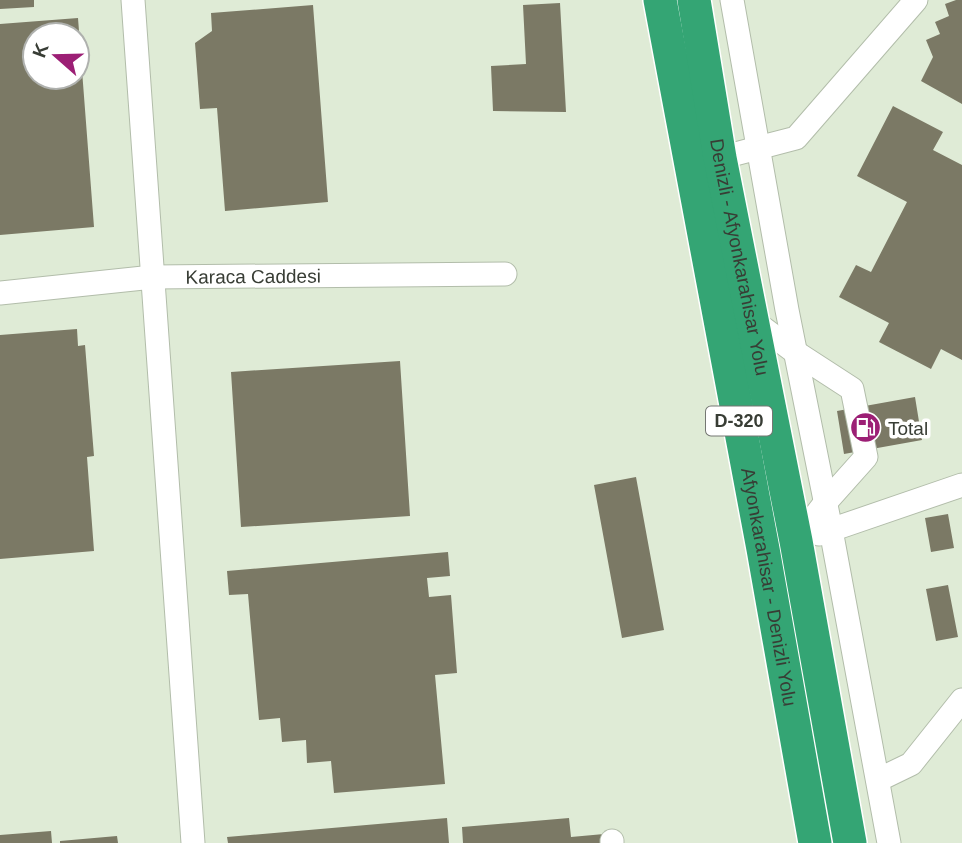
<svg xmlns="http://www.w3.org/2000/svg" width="962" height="843" viewBox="0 0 962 843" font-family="Arial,sans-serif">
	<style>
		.building { fill: #7b7965; fill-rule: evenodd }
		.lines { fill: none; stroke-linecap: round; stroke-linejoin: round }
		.minor-casing { stroke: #b2bdaa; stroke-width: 25 }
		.highway-casing { stroke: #fff; stroke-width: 36 }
		.minor { stroke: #fff; stroke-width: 23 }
		.highway { stroke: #34a574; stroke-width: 33 }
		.labels { text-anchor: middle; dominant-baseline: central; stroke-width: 7; stroke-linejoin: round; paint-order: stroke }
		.shield { fill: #fff; stroke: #747772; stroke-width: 2 }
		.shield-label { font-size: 18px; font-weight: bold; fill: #383d35 }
		.street-label { font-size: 19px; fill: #383d35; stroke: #fff }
		.poi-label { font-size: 19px; fill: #383d35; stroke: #fff; text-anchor: start }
	</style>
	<rect width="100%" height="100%" fill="#dfebd6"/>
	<path class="building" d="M0,0H34V7L0,9Z
		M956,0H962V104L921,81L933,57L926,40L940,34L935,22L949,16L945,4Z
		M560,3L566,112L493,111L491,66L526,64L523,5Z
		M313,5L328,202L225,211L217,108L200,109L195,43L212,31L211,13Z
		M78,18L94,227L0,235V24ZM35,35H77V77H35Z
		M893,106L943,132L933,150L962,165V360L941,349L931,369L879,342L889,323L839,297L856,265L871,272L907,202L857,176Z
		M77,329L78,346L85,345L94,456L87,457L94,551L0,559V335Z
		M400,361L410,516L241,527L231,372Z
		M915,397L922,440L844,454L837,411Z
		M636,477L664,630L622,638L594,485Z
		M948,514L954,548L931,552L925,518Z
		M448,552L450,576L427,578L429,597L451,595L457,673L435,675L445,784L334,793L331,761L307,763L306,740L282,742L280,718L259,720L248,594L229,595L227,571Z
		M948,585L958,637L936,641L926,589Z
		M447,818L449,843H228L227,837Z
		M569,818L571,837L604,834V843H463L462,827Z
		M51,831L52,843H0V835Z
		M117,836L118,843H60V841Z"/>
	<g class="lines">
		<defs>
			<g id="minor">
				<path d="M133,0L193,843"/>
				<path d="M732,0L787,310L831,530L889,843"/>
				<path d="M720,158L796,138L916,0"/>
				<path id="s1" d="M0,293L153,277L505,274"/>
				<path d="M752,320L795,352L852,389L866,457L825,503L796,541"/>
				<path d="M819,534L962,485"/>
				<path d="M878,780L911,764L962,700"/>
				<path d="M612,841V843"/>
			</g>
			<g id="highway">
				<path id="s2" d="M660,0L763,549L815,843"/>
				<path id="s3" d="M694,0L720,158L796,541L850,843"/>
			</g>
		</defs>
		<use href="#minor" class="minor-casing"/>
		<use href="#highway" class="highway-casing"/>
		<use href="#minor" class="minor"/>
		<use href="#highway" class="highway"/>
	</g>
	<defs>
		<symbol id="fuel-disc" viewBox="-11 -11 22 22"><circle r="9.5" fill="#9c1f75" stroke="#fff"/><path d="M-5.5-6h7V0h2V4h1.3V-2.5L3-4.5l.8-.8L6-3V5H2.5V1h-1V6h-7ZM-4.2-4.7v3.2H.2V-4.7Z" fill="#fff"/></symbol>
	</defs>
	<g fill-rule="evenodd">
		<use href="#fuel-disc" x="848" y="410" width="35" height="35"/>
	</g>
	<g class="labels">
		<rect class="shield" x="706" y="406.5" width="66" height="29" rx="5"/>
		<g class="shield-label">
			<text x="739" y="421">D-320</text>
		</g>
		<g class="street-label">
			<text stroke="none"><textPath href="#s3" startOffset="261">Denizli - Afyonkarahisar Yolu</textPath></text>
			<text stroke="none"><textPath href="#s1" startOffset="254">Karaca Caddesi</textPath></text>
			<text stroke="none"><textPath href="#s2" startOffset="597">Afyonkarahisar - Denizli Yolu</textPath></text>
		</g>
		<g class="poi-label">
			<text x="888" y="428">Total</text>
		</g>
	</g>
	<g transform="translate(56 56) rotate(290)"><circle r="33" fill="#ffffff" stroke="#afb1ae" stroke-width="2"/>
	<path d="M0-5L12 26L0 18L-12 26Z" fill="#9c1f75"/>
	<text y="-10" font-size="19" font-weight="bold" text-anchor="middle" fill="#383d35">K</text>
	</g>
</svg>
